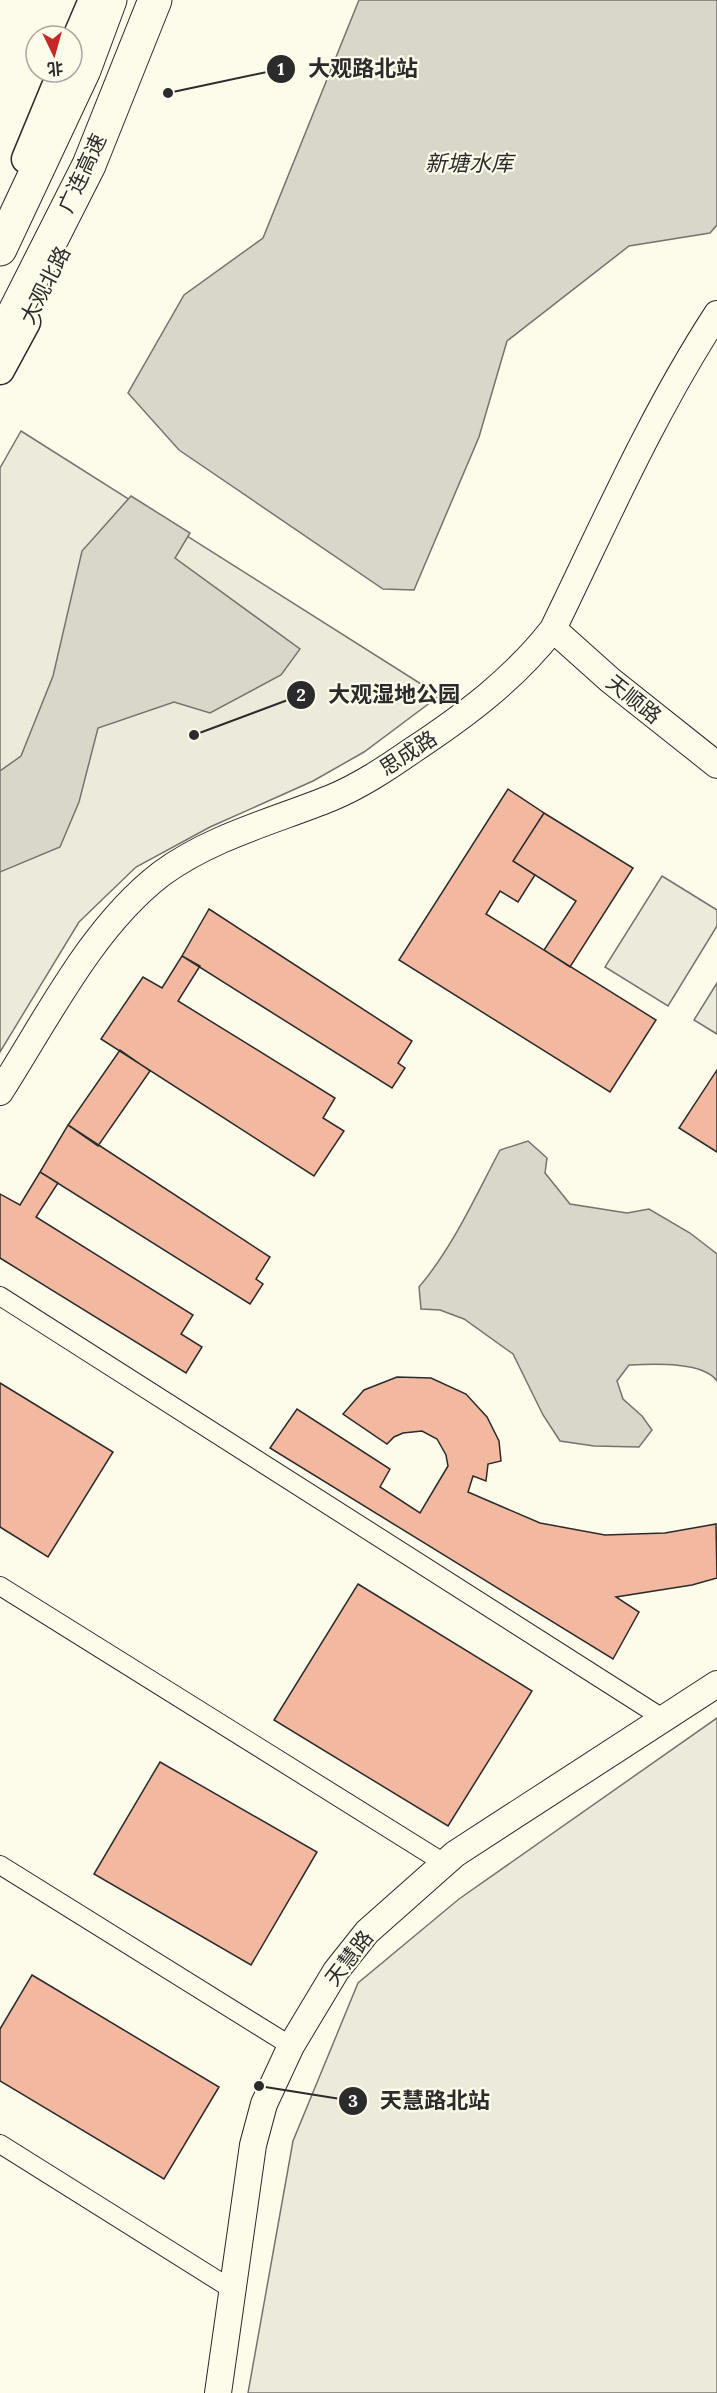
<svg xmlns="http://www.w3.org/2000/svg" width="717" height="2393" viewBox="0 0 717 2393" font-family="Lora,'Noto Sans SC',serif">
	<style>
		.green { fill: #ecebdb; stroke: #74746e; stroke-width: 1.5 }
		.water { fill: #d8d7c9; stroke: #74746e; stroke-width: 1.5 }
		.building { fill: #f2b8a0; stroke: #2b2b2b; stroke-width: 1.5 }
		.lines { fill: none; stroke-linecap: round; stroke-linejoin: round }
		.street-casing { stroke: #2b2b2b; stroke-width: 20 }
		.secondary-casing { stroke: #2b2b2b; stroke-width: 28 }
		.primary-casing { stroke: #2b2b2b; stroke-width: 31 }
		.highway-casing { stroke: #2b2b2b; stroke-width: 35 }
		.street { stroke: #fdfbea; stroke-width: 18 }
		.secondary { stroke: #fdfbea; stroke-width: 26 }
		.primary { stroke: #fdfbea; stroke-width: 28 }
		.highway { stroke: #fdfbea; stroke-width: 33 }
		.labels { text-anchor: middle; dominant-baseline: central; stroke-width: 4.5; stroke-linejoin: round; paint-order: stroke }
		.street-label { font-size: 21px; fill: #2b2b2b; stroke: #fdfbea }
		.water-label { font-size: 22px; font-style: italic; fill: #2b2b2b; stroke: #fdfbea }
		.leader { fill: none; stroke: #2b2b2b; stroke-width: 2 }
		.callout-dot { fill: #2b2b2b; stroke: #fdfbea; stroke-width: 2 }
		.mark-label { font-size: 18px; text-anchor: middle; font-weight: bold; fill: #fff }
		.callout-label { font-size: 22px; text-anchor: middle; font-weight: bold; fill: #2b2b2b; stroke: #fdfbea; stroke-width: 4.5; stroke-linejoin: round; paint-order: stroke }
	</style>
	<rect width="100%" height="100%" fill="#fdfbea"/>
	<path class="green" d="M21,431L421,684L443,693L364,752L313,781L210,827L136,867L79,922L0,1052V468Z
		M662,876L717,910V926L668,1006L605,967Z
		M717,983V1034L694,1020Z
		M717,1718V2393H248L293,2141L358,1983L459,1899Z"/>
	<path class="water" d="M359,0H717V225L710,233L629,246L507,341L479,437L414,590L383,589L179,450L128,393L184,295L263,238Z
		M131,496L190,533L175,558L300,649L281,675L210,713L174,702L98,728L79,802L60,847L0,872V771L21,756L53,676L82,551Z
		M528,1141L547,1158L545,1173L570,1204L627,1213L649,1209L690,1233L717,1254V1381C703,1361 651,1364 629,1365L617,1381L623,1399L642,1416L652,1430L639,1447L594,1446L560,1441L543,1415L513,1354L464,1319L440,1310L421,1309L419,1287C453,1247 475,1197 500,1150Z"/>
	<path class="building" d="M508,789L544,813L513,861L535,875L518,902L500,891L486,914L656,1020L610,1092L399,960Z
		M544,813L633,868L570,967L544,950L576,901L513,861Z
		M209,909L412,1041L398,1063L405,1068L392,1088L182,956Z
		M182,956L200,966L178,1001L335,1098L323,1118L344,1131L314,1176L101,1039L143,977L162,988Z
		M120,1050L150,1071L98,1146L68,1125Z
		M717,1070V1152L679,1128Z
		M68,1125L270,1257L256,1279L263,1284L250,1304L40,1172Z
		M40,1172L58,1183L36,1217L193,1315L181,1334L202,1347L186,1373L0,1258V1194L20,1205Z
		M397,1377L431,1378L466,1394L487,1417L499,1441L501,1461L488,1464L486,1481L473,1476L468,1492L540,1523L605,1535L665,1533L716,1524L717,1578L692,1585L616,1597L639,1612L613,1659L270,1448L297,1409L390,1469L380,1487L420,1513L448,1466L446,1455L437,1439L422,1431L403,1433L394,1437L387,1444L343,1414L364,1390Z
		M0,1383L113,1452L48,1557L0,1527Z
		M358,1584L532,1691L448,1826L274,1720Z
		M160,1762L317,1852L251,1965L94,1874Z
		M32,1975L219,2087L164,2179L0,2081V2029Z"/>
	<g class="lines">
		<defs>
			<path id="street" d="M0,1296L664,1719
				M0,1586L444,1863
				M0,1865L291,2046
				M0,2144L233,2290"/>
			<path id="secondary" d="M553,629L610,680L717,765
				M0,1092C47,1019 91,928 161,874C211,837 274,821 331,798C360,786 387,768 413,750C466,715 514,679 553,629C605,522 652,414 717,314
				M218,2393L253,2145L264,2104L291,2046L336,1971L367,1932L455,1854L717,1684"/>
			<path id="primary" d="M72,49L93,0
				M26,159L62,72
				M0,370L26,322"/>
			<path id="highway" d="M0,249L84,70L110,0
				M0,341L89,165L155,0"/>
		</defs>
		<use href="#street" class="street-casing"/>
		<use href="#secondary" class="secondary-casing"/>
		<use href="#primary" class="primary-casing"/>
		<use href="#highway" class="highway-casing"/>
		<use href="#street" class="street"/>
		<use href="#secondary" class="secondary"/>
		<use href="#primary" class="primary"/>
		<use href="#highway" class="highway"/>
	</g>
	<g class="labels">
		<g class="street-label">
			<text transform="translate(82 173) rotate(-65)">广连高速</text>
			<text transform="translate(45 285) rotate(-63)">大观北路</text>
			<text transform="translate(634 699) rotate(39)">天顺路</text>
			<text transform="translate(408 753) rotate(-33)">思成路</text>
			<text transform="translate(349 1958) rotate(-52)">天慧路</text>
		</g>
		<g class="water-label">
			<text x="469" y="163">新塘水库</text>
		</g>
	</g>
	<path class="leader" d="M168 93L281 69M194 735L301 695M259 2086L353 2101"/>
	<g class="callout-dot">
		<circle cx="168" cy="93" r="6"/>
		<circle cx="194" cy="735" r="6"/>
		<circle cx="259" cy="2086" r="6"/>
		<circle cx="281" cy="69" r="15"/>
		<circle cx="301" cy="695" r="15"/>
		<circle cx="353" cy="2101" r="15"/>
	</g>
	<g class="mark-label">
		<text x="281" y="75">1</text>
		<text x="301" y="701">2</text>
		<text x="353" y="2107">3</text>
	</g>
	<g class="callout-label">
		<text x="363" y="76">大观路北站</text>
		<text x="394" y="702">大观湿地公园</text>
		<text x="435" y="2108">天慧路北站</text>
	</g>
	<g transform="translate(54 54) rotate(175)"><circle r="28" fill="#fdfbea" stroke="#a9a89e" stroke-width="1.5"/>
	<path d="M0-4.5L10 22L0 15L-10 22Z" fill="#c62828"/>
	<text y="-9" font-size="16" font-weight="bold" text-anchor="middle" fill="#2b2b2b">北</text>
	</g>
</svg>
